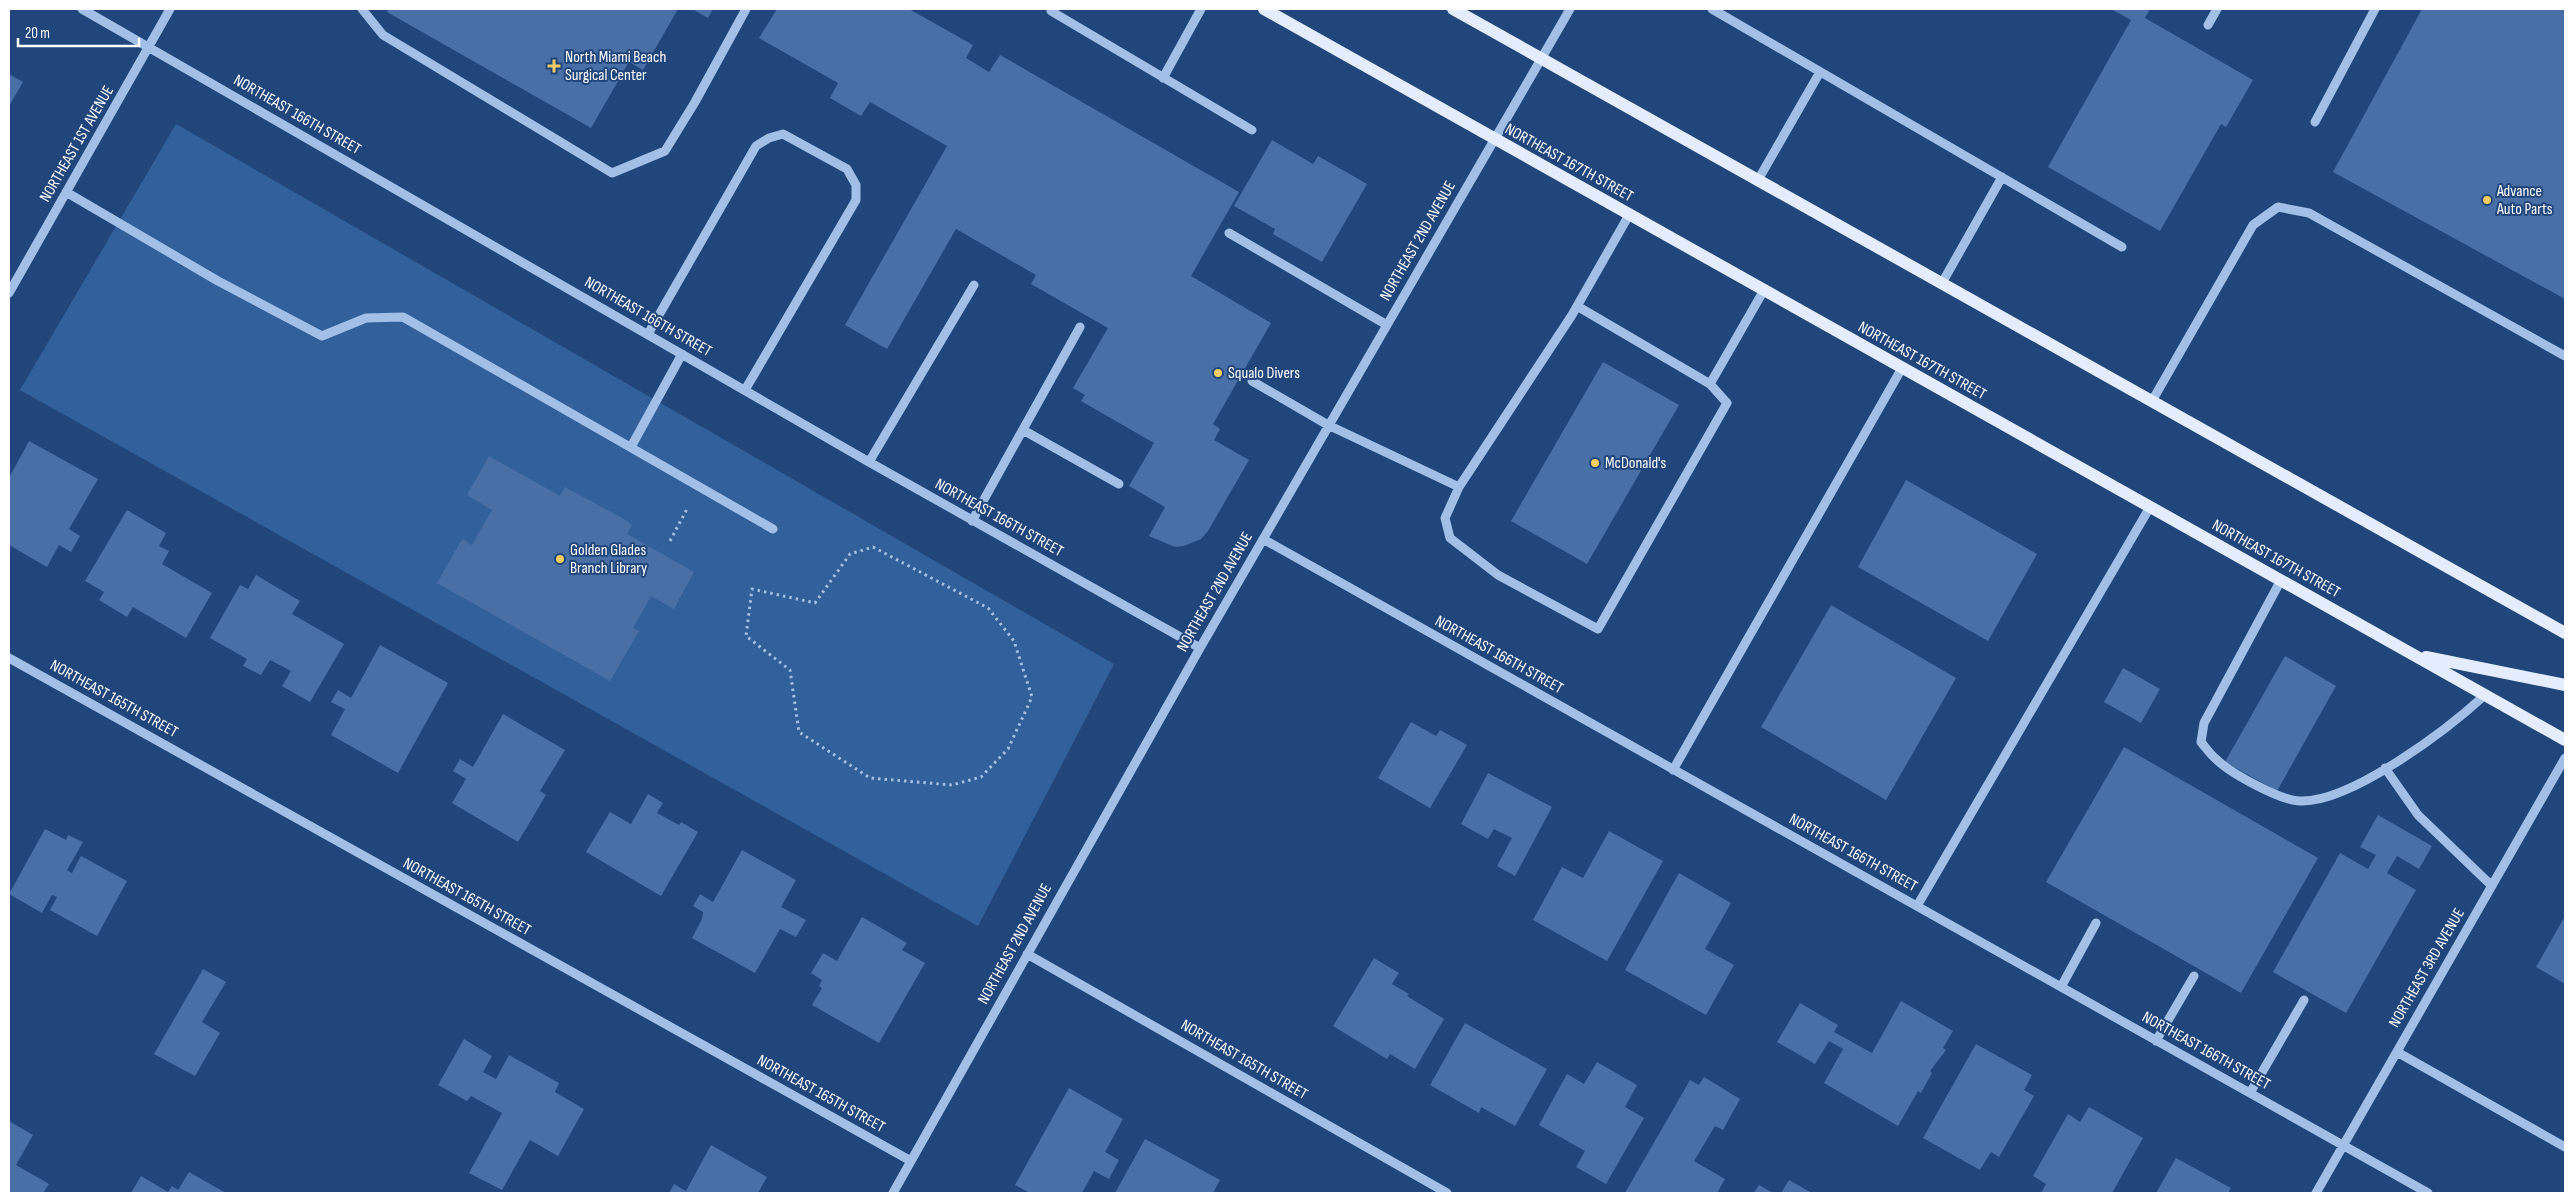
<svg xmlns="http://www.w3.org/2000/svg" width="2574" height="1202" viewBox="0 0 2574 1202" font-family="'Sofia Sans Condensed',sans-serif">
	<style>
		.green { fill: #32609b }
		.building { fill: #4870a6 }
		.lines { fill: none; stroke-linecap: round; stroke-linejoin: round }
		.path { stroke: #a2c0e7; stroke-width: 3; stroke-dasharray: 2.5 4; stroke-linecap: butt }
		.minor { stroke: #a2c0e7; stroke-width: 9 }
		.major { stroke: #e4edfd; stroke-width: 12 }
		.poi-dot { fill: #f4cd63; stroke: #20467c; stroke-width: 2 }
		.labels { text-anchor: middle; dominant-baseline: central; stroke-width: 4; stroke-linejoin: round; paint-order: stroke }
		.poi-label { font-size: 16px; fill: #fff; stroke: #20467c; text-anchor: start }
		.street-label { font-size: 16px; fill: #fff; stroke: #20467c }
	</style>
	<rect width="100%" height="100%" fill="#20467c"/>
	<path class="green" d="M176,124L1114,664L978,926L20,390Z"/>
	<path class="building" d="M388,9H678L643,70L629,62L591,128L387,12Z
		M692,9H713L708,18Z
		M777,9H909L973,45L966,58L989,72L1000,55L1239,192L1191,276L1271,323L1213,424L1220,429L1214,440L1249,460L1208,531L1201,539L1184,546L1175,547L1149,536L1165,507L1129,486L1154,443L1081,401L1085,395L1073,388L1108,328L1031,284L1036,275L956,229L887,349L845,325L947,146L870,102L861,116L830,98L838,83L759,38Z
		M2111,9H2150L2145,18L2253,80L2226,127L2221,124L2160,231L2048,167L2131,20Z
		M2422,9H2565V299L2333,172Z
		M9,74L23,82L9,106Z
		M1272,140L1313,164L1318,156L1367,184L1322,262L1273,234L1275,229L1234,206Z
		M1603,362L1679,405L1587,564L1511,521Z
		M29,441L98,479L69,529L80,536L71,552L59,545L47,567L9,545V478Z
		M489,456L560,496L565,487L622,518L632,525L627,534L694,572L674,609L651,596L633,628L639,631L610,681L437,583L462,539L472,545L492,510L467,495Z
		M1906,480L2037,554L1988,641L1858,567Z
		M127,510L166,533L159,546L169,551L162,564L212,593L186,638L133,607L127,617L99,600L104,592L85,581Z
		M256,575L300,601L292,614L344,644L310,702L282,686L291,671L270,660L261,675L243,666L247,659L210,638L240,585L248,589Z
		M1831,605L1956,678L1886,800L1761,727Z
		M380,645L448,683L398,773L331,735L345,709L331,702L338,690L351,698Z
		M2285,656L2336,686L2277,791L2225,762Z
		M2123,668L2160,689L2141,723L2104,702Z
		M503,714L565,750L540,791L546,795L518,842L452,803L466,779L453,771L460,759L473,767Z
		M1411,722L1436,736L1440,730L1467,745L1430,808L1378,778Z
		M2124,747L2318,858L2241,993L2046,882Z
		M1488,773L1552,807L1515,876L1497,866L1512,838L1494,829L1488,839L1461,824Z
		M648,794L663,803L657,813L679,825L681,822L698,832L661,896L586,852L610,812L631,824Z
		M2378,815L2432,846L2419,869L2397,856L2387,873L2416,890L2346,1013L2273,972L2340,853L2368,869L2376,855L2360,847Z
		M45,829L66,840L68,835L83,842L67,870L72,873L81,856L127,881L97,936L50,910L57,897L52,895L42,913L9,894Z
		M1609,831L1663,861L1607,961L1533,920L1562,867L1583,878Z
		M742,850L796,880L781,907L806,920L796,937L780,929L755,973L692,938L702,919L703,912L693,906L700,894L713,902Z
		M1679,873L1731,903L1705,949L1734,965L1706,1015L1625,970Z
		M2565,916V984L2536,967Z
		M862,917L907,943L902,950L925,963L879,1043L812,1005L822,988L819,986L822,980L811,973L823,953L837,961Z
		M1374,958L1399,973L1392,984L1409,994L1407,996L1444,1019L1415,1069L1390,1054L1387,1059L1333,1026Z
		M203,969L226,982L202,1022L220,1033L195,1076L154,1054Z
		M1901,1001L1953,1031L1943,1048L1946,1050L1930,1071L1932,1073L1921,1093L1918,1091L1898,1126L1824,1083L1843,1049L1829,1041L1815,1064L1777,1042L1800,1003L1838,1025L1834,1032L1872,1053Z
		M1465,1023L1547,1069L1515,1126L1481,1107L1479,1113L1430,1085Z
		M464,1039L492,1056L483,1072L496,1079L509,1055L559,1083L555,1092L584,1109L558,1156L530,1140L502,1190L469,1173L502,1113L471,1096L467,1101L438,1085Z
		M1976,1044L2032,1075L2024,1090L2034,1096L1999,1157L1991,1152L1980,1170L1923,1138Z
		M1597,1062L1637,1085L1625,1107L1644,1118L1606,1184L1576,1167L1585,1151L1539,1125L1567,1074L1584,1084Z
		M1704,1077L1740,1099L1723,1130L1715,1126L1694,1161L1725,1179L1717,1193H1625L1690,1080L1699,1085Z
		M1069,1088L1123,1119L1105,1152L1119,1160L1109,1179L1094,1171L1082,1193H1030L1015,1185Z
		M2089,1107L2143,1138L2112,1193H2041L2046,1184L2033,1176L2068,1114L2080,1122Z
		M9,1121L33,1135L16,1165L49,1184L43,1193H9Z
		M1145,1139L1220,1180L1213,1193H1115Z
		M711,1145L767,1177L758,1193H669L674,1184L686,1191Z
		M2176,1158L2231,1188L2228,1193H2156Z
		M189,1172L226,1193H131L141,1176L168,1192L172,1186L178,1190Z
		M1789,1180L1812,1193H1781Z
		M1759,1185L1773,1193H1754Z"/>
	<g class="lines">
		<path class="path" d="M670,541L687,509
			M873,547L988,608L1014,641L1032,697L1008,749L981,777L952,785L870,778L799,732L790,670L746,636L752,589L815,603L850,554Z"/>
		<path class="minor" d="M82,9L869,462L1200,648
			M362,9L383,35L612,173L665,151L695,102L746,9
			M1712,9L2122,247
			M1051,11L1252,130
			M2208,25L2217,9
			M1163,78L1201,9
			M2315,122L2375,9
			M1758,180L1820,72
			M66,192L218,281L322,336L366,318L403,317L773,529
			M1229,233L1387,325
			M1942,283L2002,177
			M9,293L170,9
			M1577,306L1710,384L1764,290
			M648,334L756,146L769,138L783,134L847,169L856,185V200L745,390
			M1252,381L1328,425L1459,487L1572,315L1629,215
			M2152,401L2253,225L2278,207L2309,213L2565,356
			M1023,430L1119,484
			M631,447L682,354
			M869,462L974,285
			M1459,487L1445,518L1450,538L1498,575L1598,629L1727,403L1710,384
			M972,521L1080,327
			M1263,539L2428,1193
			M2281,580L2204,723L2201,742C2206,748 2210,754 2216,759C2230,773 2281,801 2300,801C2351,803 2448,729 2485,695
			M9,658L911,1161
			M2385,768L2418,815L2492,886
			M1673,770L1902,368
			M1917,906L2150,507
			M1027,954L1447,1193
			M2061,987L2096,923
			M2156,1041L2194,976
			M2397,1052L2565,1147
			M2250,1093L2304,1000
			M893,1193L1200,648L1570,9
			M2316,1193L2565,758"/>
		<path class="major" d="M1264,9L2565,740
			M1453,9L2565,633
			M2426,657L2565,685"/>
	</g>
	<g class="poi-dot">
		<path d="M551.5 58.5h5v5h5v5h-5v5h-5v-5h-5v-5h5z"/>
		<circle cx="2487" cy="200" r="5"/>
		<circle cx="1218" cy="373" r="5"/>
		<circle cx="1595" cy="463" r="5"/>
		<circle cx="560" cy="559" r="5"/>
	</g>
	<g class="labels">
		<g class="poi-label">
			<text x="565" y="57">North Miami Beach<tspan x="565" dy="18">Surgical Center</tspan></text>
			<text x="2497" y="191">Advance<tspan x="2497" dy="18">Auto Parts</tspan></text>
			<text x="1228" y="373">Squalo Divers</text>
			<text x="1605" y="463">McDonald's</text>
			<text x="570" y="550">Golden Glades<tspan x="570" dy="18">Branch Library</tspan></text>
		</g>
		<g class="street-label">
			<text transform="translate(297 115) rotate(30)">NORTHEAST 166TH STREET</text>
			<text transform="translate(77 144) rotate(-60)">NORTHEAST 1ST AVENUE</text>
			<text transform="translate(1569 163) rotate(29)">NORTHEAST 167TH STREET</text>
			<text transform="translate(1418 241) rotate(-60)">NORTHEAST 2ND AVENUE</text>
			<text transform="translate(648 317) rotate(30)">NORTHEAST 166TH STREET</text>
			<text transform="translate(1922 361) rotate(29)">NORTHEAST 167TH STREET</text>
			<text transform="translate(999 518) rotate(29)">NORTHEAST 166TH STREET</text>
			<text transform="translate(2276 559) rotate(29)">NORTHEAST 167TH STREET</text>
			<text transform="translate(1215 592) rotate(-60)">NORTHEAST 2ND AVENUE</text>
			<text transform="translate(1499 655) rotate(29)">NORTHEAST 166TH STREET</text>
			<text transform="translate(114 699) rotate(29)">NORTHEAST 165TH STREET</text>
			<text transform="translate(1853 853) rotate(29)">NORTHEAST 166TH STREET</text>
			<text transform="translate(467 897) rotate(29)">NORTHEAST 165TH STREET</text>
			<text transform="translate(1015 944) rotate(-61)">NORTHEAST 2ND AVENUE</text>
			<text transform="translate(2427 968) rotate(-60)">NORTHEAST 3RD AVENUE</text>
			<text transform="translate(2206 1051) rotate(29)">NORTHEAST 166TH STREET</text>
			<text transform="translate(1244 1060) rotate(30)">NORTHEAST 165TH STREET</text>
			<text transform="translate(821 1094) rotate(29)">NORTHEAST 165TH STREET</text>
		</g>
	</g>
	<rect width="2574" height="1202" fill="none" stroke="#ffffff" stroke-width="20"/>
	<path d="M18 38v8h121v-8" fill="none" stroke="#ffffff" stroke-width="2.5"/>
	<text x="25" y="38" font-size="15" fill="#ffffff" stroke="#20467c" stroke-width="4" paint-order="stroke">20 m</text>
</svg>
